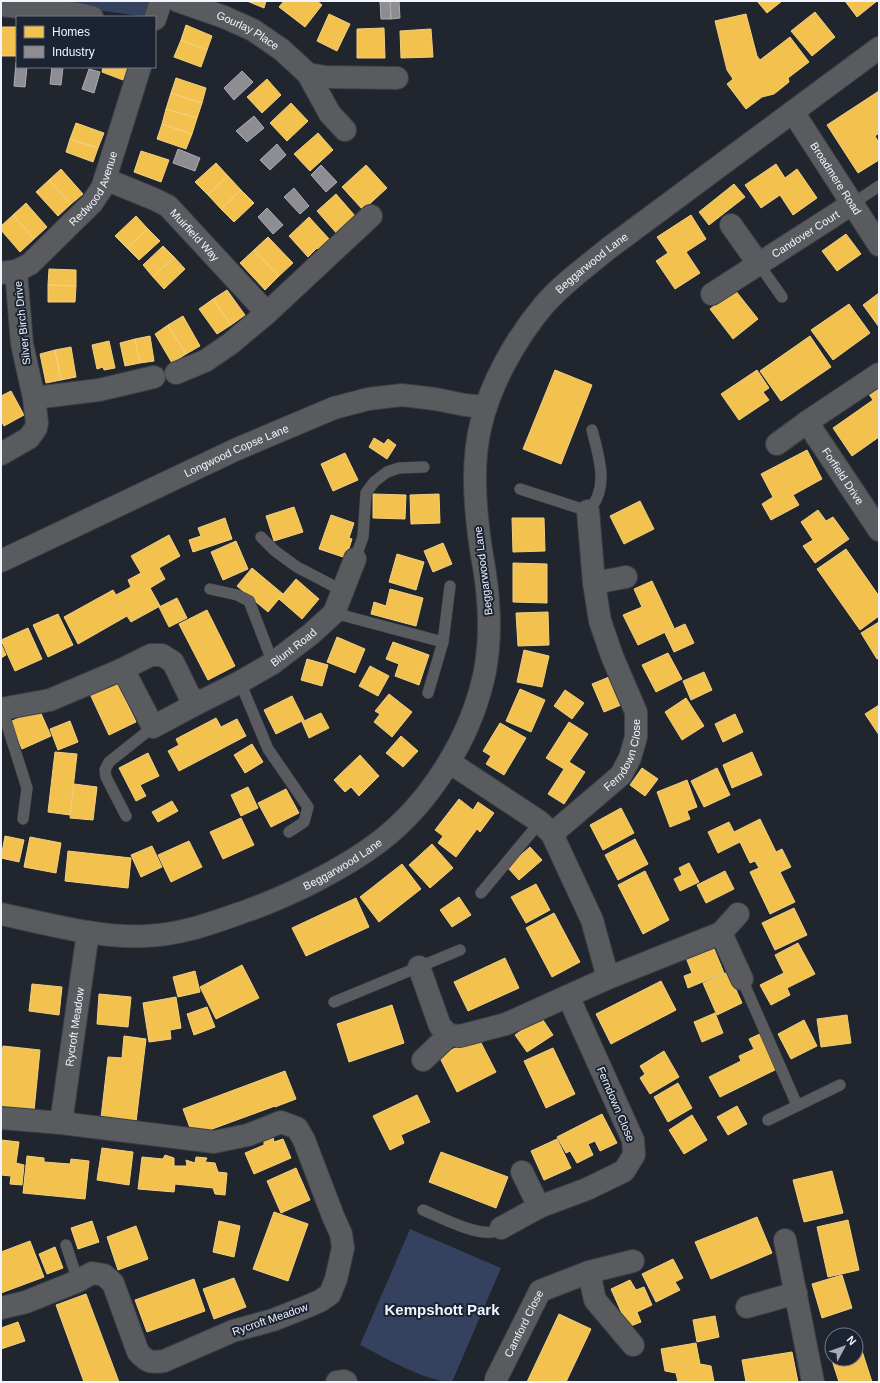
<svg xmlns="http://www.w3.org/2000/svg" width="880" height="1383" viewBox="0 0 880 1383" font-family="Arial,sans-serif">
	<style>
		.green { fill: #344260 }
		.homes { fill: #f2c14e; stroke: #f1d083 }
		.industry { fill: #8d8d92; stroke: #aaacb3 }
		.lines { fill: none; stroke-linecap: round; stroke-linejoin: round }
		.service-casing { stroke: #3b3f46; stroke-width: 12 }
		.minor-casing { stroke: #3b3f46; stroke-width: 24 }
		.tertiary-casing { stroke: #3b3f46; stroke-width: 24 }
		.service { stroke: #595b5e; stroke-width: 11 }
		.minor { stroke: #595b5e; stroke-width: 22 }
		.tertiary { stroke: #595b5e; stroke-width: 22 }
		.labels { text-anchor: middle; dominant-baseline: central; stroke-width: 4; stroke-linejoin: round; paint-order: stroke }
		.street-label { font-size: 11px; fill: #eff4ff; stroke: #1c2433 }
		.district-label { font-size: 15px; font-weight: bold; fill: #eff4ff; stroke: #1c2433 }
	</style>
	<rect width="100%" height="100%" fill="#21252e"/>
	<path class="green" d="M31,1H152L147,17Z
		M410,1229L501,1268L452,1382C426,1382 384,1357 360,1345Z"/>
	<path class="homes" d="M247,1H266L264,8Z
		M284,1H317L322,5L305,27L279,7Z
		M757,1H782L767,13Z
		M845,1H877L857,17Z
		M815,12L835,37L812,56L791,31Z
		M329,14L350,24L337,51L317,41Z
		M746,14L757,56L760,60L790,37L809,62L788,78L789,82L774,94L762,97L746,109L727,84L733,79L727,70L715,21Z
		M186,25L212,36L207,50L181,40Z
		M1,27H17V56H1Z
		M384,28L385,58H357V29Z
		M431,29L433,57L401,58L400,31Z
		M181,40L207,50L201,67L174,57Z
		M103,67H128L123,80L102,72Z
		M176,78L206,88L202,103L171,93Z
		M267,79L281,95L262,113L247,97Z
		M879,91V133L875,136L879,143V160L858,173L827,125Z
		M171,93L202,103L197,118L166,109Z
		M291,103L308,121L287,141L270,123Z
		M166,109L197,118L192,134L162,124Z
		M76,123L104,133L98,148L70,139Z
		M162,124L192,134L186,149L157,139Z
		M318,133L333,150L310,171L294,154Z
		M70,139L98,148L93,162L66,152Z
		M141,151L169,160L161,182L134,172Z
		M216,163L228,176L208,195L195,182Z
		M776,164L785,178L797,169L817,198L793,215L780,195L761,208L745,185Z
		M366,165L387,188L363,210L342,187Z
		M61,169L83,194L71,204L49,180Z
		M228,176L241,190L221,209L208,195Z
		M49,180L71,204L58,216L36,192Z
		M734,184L745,197L709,225L699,212Z
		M241,190L254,203L234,222L221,209Z
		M336,194L356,217L339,236L317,211Z
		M26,203L47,227L34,239L13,215Z
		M13,215L34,239L20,252L1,230V226Z
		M691,215L706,239L686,252L700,273L675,289L656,261L668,253L657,237Z
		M136,216L148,229L127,248L115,236Z
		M309,217L331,241L320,251L317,248L308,257L289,236Z
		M148,229L160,241L139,260L127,248Z
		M846,234L861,254L837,271L822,251Z
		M268,237L293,263L279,276L254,250Z
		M163,246L174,257L153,277L143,265Z
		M254,250L279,276L265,290L240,263Z
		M174,257L185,269L164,289L153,277Z
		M49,269L76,270V286L48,285Z
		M48,285L76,286L75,302H48Z
		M227,290L245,315L231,325L213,299Z
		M735,290L758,319L733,339L710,309Z
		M879,293V327L863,305Z
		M213,299L231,325L217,334L199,309Z
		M849,304L870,333L833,360L811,330Z
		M183,316L200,346L186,354L168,325Z
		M168,325L186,354L172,363L155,334Z
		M150,336L154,361L140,363L135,339Z
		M810,336L831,367L781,401L760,371Z
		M135,339L140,363L125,366L120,343Z
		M109,341L115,368L104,370L103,367L97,369L92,345Z
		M71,347L76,377L61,380L55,350Z
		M55,350L61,380L46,383L40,354Z
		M555,370L592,385L561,464L523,449Z
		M757,370L769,388L763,392L769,400L739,420L721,394Z
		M879,381V437L852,456L833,428L873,400L866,390Z
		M11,391L24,415L4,426L1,420V396Z
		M374,438L384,444L388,439L396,445L387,459L369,447Z
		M807,450L822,479L793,495L799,505L771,520L762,504L773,497L761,474Z
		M345,453L358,480L333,491L321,464Z
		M373,494L406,495L405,519L373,518Z
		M439,494L440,523L411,524L410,495Z
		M640,501L654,529L624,544L610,516Z
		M294,507L303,532L274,541L266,516Z
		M818,510L826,521L833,517L849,539L815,563L803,546L813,540L801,522Z
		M331,515L354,523L349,538L352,539L346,558L319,549Z
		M225,518L232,539L193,552L189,540L201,536L198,528Z
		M512,518H544L545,551L513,552Z
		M169,535L180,556L159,568L165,579L150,588L160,606L131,622L127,616L78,644L64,617L113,590L116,595L131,587L128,580L141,573L131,556Z
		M236,541L248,569L223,580L211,552Z
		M443,543L452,564L433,572L424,551Z
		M846,549L879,596V616L860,630L817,569Z
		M397,554L424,562L416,590L389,582Z
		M513,563L547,564V603L513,602Z
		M252,568L283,594L268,612L237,586Z
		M296,579L319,599L302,619L279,599Z
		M652,581L674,628L638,645L623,615L642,607L634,589Z
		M390,589L423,598L416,626L371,614L374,602L386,606Z
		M177,598L187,618L169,627L159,607Z
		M207,610L235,666L208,680L179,624Z
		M548,612L549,645L518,646L516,613Z
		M58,614L73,645L48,657L33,625Z
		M879,622V658L877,659L861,633Z
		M685,624L694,643L674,652L665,633Z
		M28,628L42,659L15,671L1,640Z
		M337,637L365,649L355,673L327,662Z
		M393,642L429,655L419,685L395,676L399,664L386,659Z
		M1,644L6,655L1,658Z
		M524,650L549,656L542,687L517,682Z
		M668,653L682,679L656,692L642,665Z
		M307,659L328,665L322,686L301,680Z
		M370,666L389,676L378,696L359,686Z
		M704,672L712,690L691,700L683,681Z
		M609,677L621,705L604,712L592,684Z
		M117,681L136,722L109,735L90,694Z
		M520,689L545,700L531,732L506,721Z
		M565,690L584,703L572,719L554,706Z
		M389,694L412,712L392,737L374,722L380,714L375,711Z
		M292,696L304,720L276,734L264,710Z
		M686,698L704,726L682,740L665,712Z
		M879,705V735L865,714Z
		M39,709L51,736L22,749L10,722Z
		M321,713L329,728L309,738L302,722Z
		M735,714L743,732L723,742L715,724Z
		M216,718L221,727L237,719L246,736L179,771L168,751L179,745L176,739Z
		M70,721L78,742L58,750L50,729Z
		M569,722L588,734L569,762L585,772L564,804L548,794L564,769L546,758Z
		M500,723L526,738L504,775L486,764L491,756L483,751Z
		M401,736L418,751L403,767L386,753Z
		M252,744L263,762L245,773L234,755Z
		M55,752L77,754L70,815L48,812Z
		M752,752L762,775L732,788L723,765Z
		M148,753L159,776L140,785L146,796L136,801L119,768Z
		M360,755L379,776L359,796L351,787L345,792L334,780Z
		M642,768L658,779L645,796L630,785Z
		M717,768L730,795L704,807L691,781Z
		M687,780L697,807L687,811L690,819L670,827L657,792Z
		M74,784L97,787L93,820L70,818Z
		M248,787L258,808L241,816L231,795Z
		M286,789L299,813L271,827L258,803Z
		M459,799L473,810L478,802L494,813L480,832L477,829L456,857L438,843L443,836L435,830Z
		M172,801L178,811L158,822L152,812Z
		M621,808L634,833L603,850L590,825Z
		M241,818L254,845L223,859L210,832Z
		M760,819L776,852L782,849L791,867L780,872L795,902L770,914L750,872L759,868L755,861L750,863L740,842L718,853L708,832L729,822L734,832Z
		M5,836L24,840L19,862L1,858Z
		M30,837L61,843L56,873L24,867Z
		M635,839L648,864L618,880L605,855Z
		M189,841L202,867L171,882L158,855Z
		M432,844L453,868L430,888L409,865Z
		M152,846L162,867L141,877L131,855Z
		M530,847L542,860L519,880L507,867Z
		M68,851L131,858L128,888L65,881Z
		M689,863L699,882L680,891L674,879L682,875L679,868Z
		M402,864L421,889L379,922L360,897Z
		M645,871L669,920L643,934L618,885Z
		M725,871L734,889L706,903L697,885Z
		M536,884L550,910L526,923L511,897Z
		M459,897L471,915L452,927L440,910Z
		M356,898L369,927L306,956L292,928Z
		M794,908L807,935L775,950L762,923Z
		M554,913L580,962L552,977L526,928Z
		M798,943L815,974L787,988L790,995L771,1005L760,985L784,973L775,955Z
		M712,944L724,973L688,988L684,976L692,973L685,955Z
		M505,958L519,988L468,1011L454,982Z
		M242,965L259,998L216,1019L200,987Z
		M195,971L200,992L178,997L173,977Z
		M728,972L742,1003L717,1015L703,983Z
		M661,981L676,1010L611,1044L596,1014Z
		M32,984L62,987L59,1015L29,1011Z
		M99,994L131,997L128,1027L97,1024Z
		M176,997L181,1028L170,1030L171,1039L149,1042L143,1003Z
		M392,1005L404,1043L349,1062L337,1024Z
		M207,1007L215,1027L194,1035L187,1014Z
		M715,1013L723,1033L702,1042L694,1022Z
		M847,1015L851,1043L821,1047L817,1019Z
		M541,1017L553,1035L527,1052L515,1035Z
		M804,1020L817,1046L791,1059L778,1034Z
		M762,1033L779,1068L720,1097L709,1077L741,1061L739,1056L754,1049L749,1039Z
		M124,1036L146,1039L136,1122L101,1118L108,1057L122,1058Z
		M478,1037L496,1072L457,1092L439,1056Z
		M3,1046L40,1050L34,1111L1,1108V1065Z
		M553,1048L575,1094L546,1108L524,1061Z
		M664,1051L679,1077L650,1094L640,1078L645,1074L640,1066Z
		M285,1071L296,1099L275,1107V1106L193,1136L183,1109Z
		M678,1083L692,1108L668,1122L654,1097Z
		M417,1095L430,1122L401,1135L404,1143L390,1150L373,1116Z
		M737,1106L747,1124L728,1135L717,1117Z
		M602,1114L617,1143L600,1151L595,1141L588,1144L593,1155L577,1163L570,1151L566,1153L557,1137Z
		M692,1115L707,1140L684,1154L669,1130Z
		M273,1137L274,1142L283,1139L291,1158L254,1174L245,1153L264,1145V1141Z
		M557,1139L571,1168L544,1180L531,1151Z
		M1,1140L19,1142L16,1163L24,1165L22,1185L10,1184L11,1176L1,1175Z
		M102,1148L133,1152L129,1185L97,1180Z
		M441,1152L508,1177L496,1208L429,1182Z
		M165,1155L174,1158V1166H187L186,1160L195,1163L196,1157L207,1158L205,1162L215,1163L218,1172L227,1173L225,1195L215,1194L213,1188L175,1184L174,1192L138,1189L142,1157L163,1159Z
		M27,1156L44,1158V1162L70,1164L71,1159L89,1161L85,1199L23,1193Z
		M296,1168L310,1200L281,1213L267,1181Z
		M832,1171L843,1213L804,1222L793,1180Z
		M274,1212L308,1224L288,1281L253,1269Z
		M757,1217L772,1253L711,1279L695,1242Z
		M848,1220L859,1270L828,1277L817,1227Z
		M92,1221L99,1242L78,1249L71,1228Z
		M219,1221L240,1226L234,1257L213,1252Z
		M136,1226L148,1259L118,1270L107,1237Z
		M30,1241L44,1277L1,1293V1252Z
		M55,1247L63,1268L47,1274L39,1254Z
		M673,1259L683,1278L675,1282L680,1290L656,1302L642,1274Z
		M842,1275L852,1308L822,1318L812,1284Z
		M234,1278L246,1307L214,1319L203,1289Z
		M194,1279L205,1311L147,1332L135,1300Z
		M630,1280L636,1290L644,1287L652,1305L637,1312L641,1322L628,1327L611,1289Z
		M86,1294L119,1382H84L56,1305Z
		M559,1314L591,1329L566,1382H527Z
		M715,1316L719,1337L697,1342L693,1320Z
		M18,1322L25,1341L1,1349V1328Z
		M696,1343L700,1364L711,1366L714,1382H678L676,1373L665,1371L661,1349Z
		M861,1348L872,1382H839L831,1357H832V1359H856V1349Z
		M792,1352L798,1382H746L742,1360Z"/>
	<path class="industry" d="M380,1H390L391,19H381Z
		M390,1H399L400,18L391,19Z
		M16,62H17V67H27L25,87L14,86Z
		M52,67H63L61,85L50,84Z
		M89,69L100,72L94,93L82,89Z
		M242,71L253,82L234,100L224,88Z
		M254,116L264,128L247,142L236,131Z
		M277,144L286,155L270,170L260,160Z
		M178,149L200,158L195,171L173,163Z
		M321,165L337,182L326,192L311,175Z
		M294,188L309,206L300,214L284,197Z
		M267,208L283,225L273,234L258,217Z"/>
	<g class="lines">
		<defs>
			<path id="service" d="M852,204L879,186
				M758,263L782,297
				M520,489L588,511C610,489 599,457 592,430
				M261,537L275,551L297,567L343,591
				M355,559L363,537L366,493L374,482L387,472L399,468L424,467
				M210,589L237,595L249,601L273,663
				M334,613L443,642
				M240,682L268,749L308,807L304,822L289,832
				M428,693L443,642L450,586
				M2,709L27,788L23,819
				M126,816L106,777L105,770L109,762L153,727
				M481,893L540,822
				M742,979L797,1105
				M334,1002L460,950
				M768,1120L840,1085
				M423,1210C439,1217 475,1235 492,1232C495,1231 498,1229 501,1228
				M66,1245L78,1281"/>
			<g id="minor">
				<path id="s1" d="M178,1L224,17L253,30L282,50L308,74L326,77L397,78"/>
				<path d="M1,5L78,14L92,17"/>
				<path d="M155,19L161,1"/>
				<path d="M308,74L330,114L345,130"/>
				<path id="s2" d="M793,112L879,245"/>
				<path id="s3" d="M105,179L154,199L168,206L267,313"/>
				<path d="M731,225L758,263"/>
				<path id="s4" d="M1,273L16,271L30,264L92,203L102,188L105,179L140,67"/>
				<path id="s5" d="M712,294L852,204"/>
				<path d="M176,373L205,361L230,344L267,313L371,216"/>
				<path d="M34,398L99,390L154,377"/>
				<path id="s6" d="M807,422L879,530"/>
				<path d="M777,444L807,422L879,374"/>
				<path d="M1,454L29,438L36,428L37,423L34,398L22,344L16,271"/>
				<path id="s7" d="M1,561L237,449L334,408L368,399L402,395L435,399L465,405L486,407"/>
				<path d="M594,583L626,577"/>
				<path d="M123,669L153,727L198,703"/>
				<path id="s8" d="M1,709L50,700L123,669L151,655H162L173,662L189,695L198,703L240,682L273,663L311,634L334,613L355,559"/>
				<path d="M449,762L540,822L552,834L592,920L608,978"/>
				<path id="s9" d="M552,834L621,775L630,758L636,737V712L612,656L600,621L594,583L588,511"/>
				<path d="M738,914L721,933L742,979"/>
				<path d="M419,967L440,1026L449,1035L460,1036L506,1024L608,978L721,933"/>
				<path d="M423,1060L449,1035"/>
				<path d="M1,1118L61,1123L214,1142L248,1135L281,1122L297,1128L304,1140L333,1216L341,1234L343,1248L336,1279L330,1294L320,1301L301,1309L273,1320L233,1331L164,1361C150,1363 147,1362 138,1352L113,1283L104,1275L92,1273L78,1281L26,1302L1,1308"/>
				<path id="s10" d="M61,1123L88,932"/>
				<path d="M522,1172L539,1207"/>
				<path d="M501,1228L539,1207L587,1189L624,1171L634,1155L633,1140L568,996"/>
				<path d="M785,1240L813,1382"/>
				<path d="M589,1272L595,1300L633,1345"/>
				<path d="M747,1307L796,1293"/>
				<path d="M337,1382L344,1381L346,1382"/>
				<path id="s11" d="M496,1382V1379L540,1291L589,1272L633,1261"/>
			</g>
			<g id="tertiary">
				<path id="s12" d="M1,914C48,924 97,938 145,936C182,935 215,922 249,910C291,895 343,869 379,842C431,802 472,736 485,671C489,648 490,624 488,601C487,576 480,551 478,526C474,493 473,456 481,424C491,382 517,337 544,305C563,283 587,266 609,248L879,48"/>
			</g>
		</defs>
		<use href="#service" class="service-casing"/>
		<use href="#minor" class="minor-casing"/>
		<use href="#tertiary" class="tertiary-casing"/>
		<use href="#service" class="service"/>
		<use href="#minor" class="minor"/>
		<use href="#tertiary" class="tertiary"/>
	</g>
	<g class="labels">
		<g class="street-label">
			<text stroke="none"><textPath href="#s1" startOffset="76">Gourlay Place</textPath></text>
			<text stroke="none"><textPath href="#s2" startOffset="79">Broadmere Road</textPath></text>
			<text stroke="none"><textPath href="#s4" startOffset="131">Redwood Avenue</textPath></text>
			<text stroke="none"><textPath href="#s5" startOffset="111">Candover Court</textPath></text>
			<text stroke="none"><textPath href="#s3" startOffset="108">Muirfield Way</textPath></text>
			<text stroke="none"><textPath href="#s12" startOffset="1054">Beggarwood Lane</textPath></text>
			<text transform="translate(22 323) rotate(-96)">Silver Birch Drive</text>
			<text stroke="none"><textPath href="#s7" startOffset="260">Longwood Copse Lane</textPath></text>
			<text stroke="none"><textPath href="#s6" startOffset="65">Forfield Drive</textPath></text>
			<text transform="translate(483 571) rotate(-97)">Beggarwood Lane</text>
			<text stroke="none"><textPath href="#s8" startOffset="344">Blunt Road</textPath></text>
			<text stroke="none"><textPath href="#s9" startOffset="110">Ferndown Close</textPath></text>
			<text stroke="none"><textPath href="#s12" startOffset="358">Beggarwood Lane</textPath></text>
			<text stroke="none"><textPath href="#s10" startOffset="97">Rycroft Meadow</textPath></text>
			<text transform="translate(616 1104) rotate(67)">Ferndown Close</text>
			<text transform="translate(270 1319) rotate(-19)">Rycroft Meadow</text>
			<text stroke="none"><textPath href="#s11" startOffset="65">Camford Close</textPath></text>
		</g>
		<g class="district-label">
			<text x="442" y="1309">Kempshott Park</text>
		</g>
	</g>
	<rect width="880" height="1383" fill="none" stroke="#eff4ff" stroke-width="4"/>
	<rect x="16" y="16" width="140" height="52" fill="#1c2433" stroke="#707785"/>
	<rect x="24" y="26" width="20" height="12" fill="#f2c14e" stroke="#707785"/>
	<text x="52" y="36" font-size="12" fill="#eff4ff">Homes</text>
	<rect x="24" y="46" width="20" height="12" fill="#8d8d92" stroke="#707785"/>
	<text x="52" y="56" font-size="12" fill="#eff4ff">Industry</text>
	<g transform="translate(844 1347) rotate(49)"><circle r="19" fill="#1c2433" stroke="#707785"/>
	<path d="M0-3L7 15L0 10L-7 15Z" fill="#a7acb6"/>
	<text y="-6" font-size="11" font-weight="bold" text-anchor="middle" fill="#eff4ff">N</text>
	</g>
</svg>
